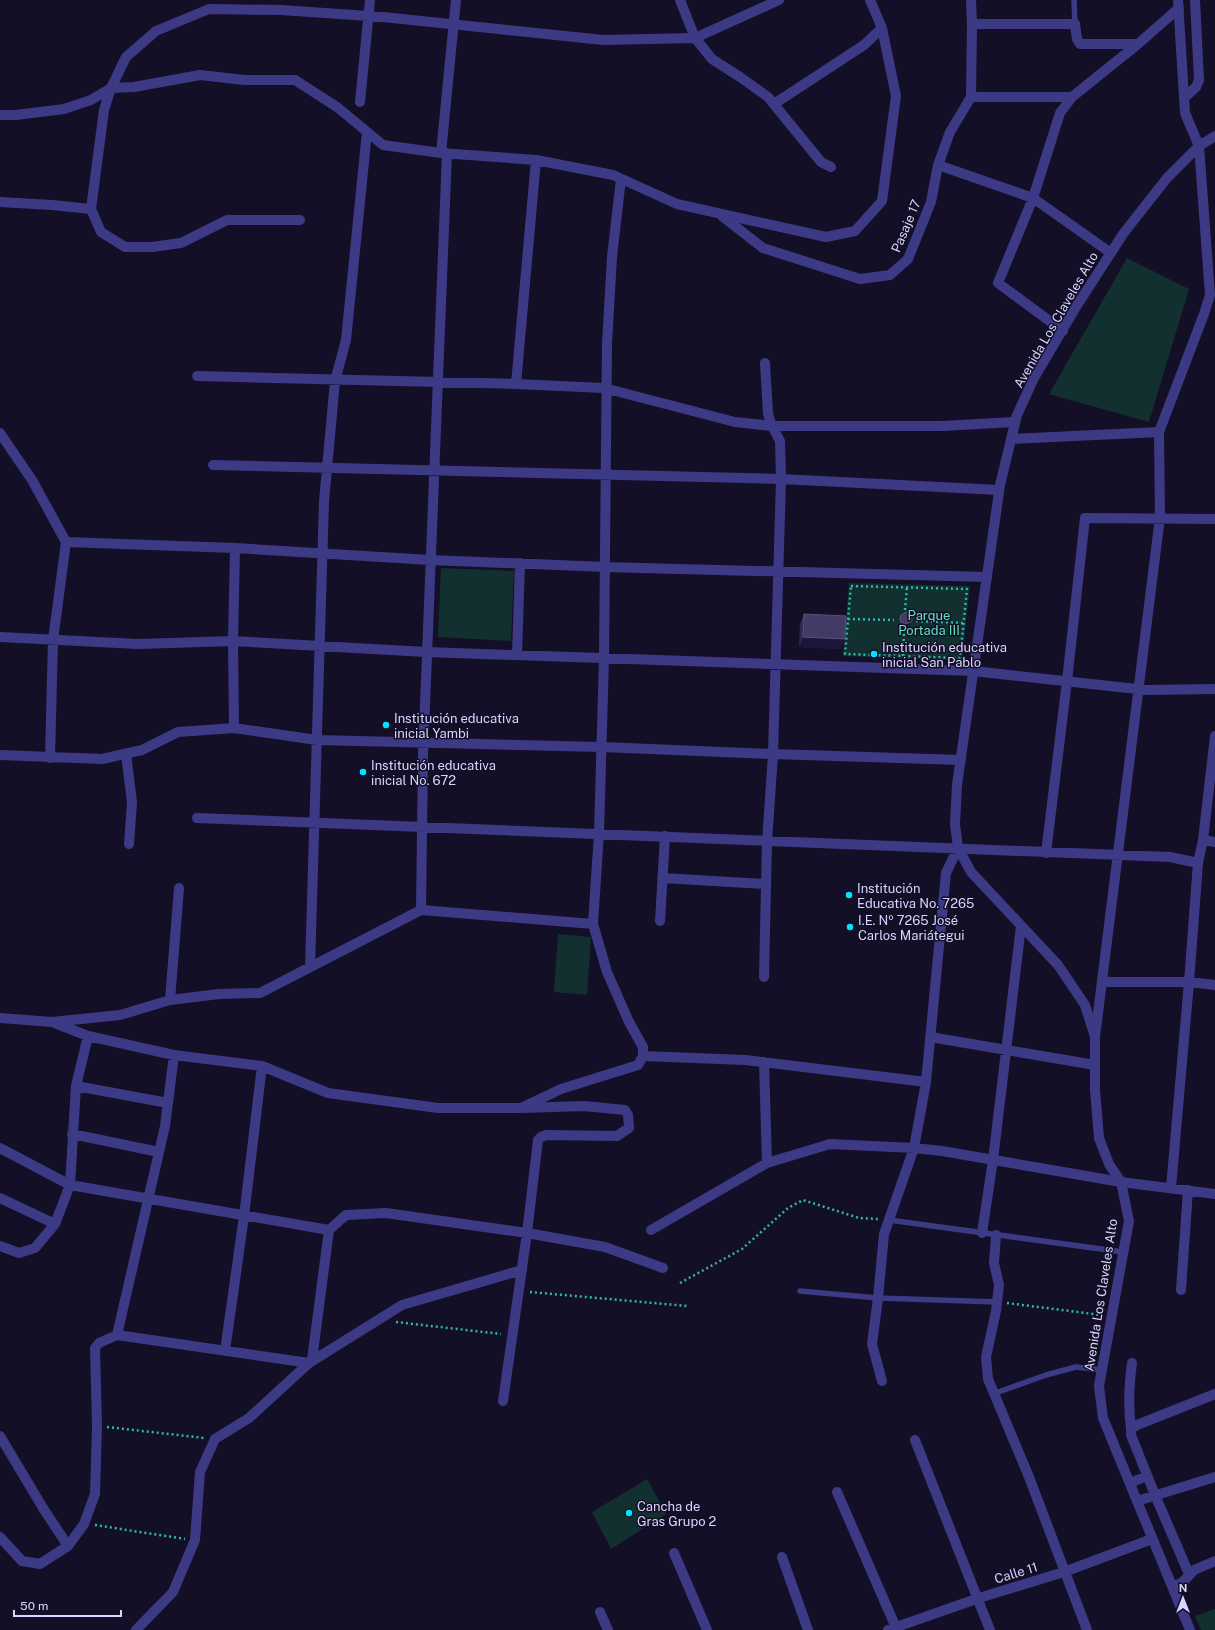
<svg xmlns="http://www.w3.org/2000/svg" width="1215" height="1630" viewBox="0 0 1215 1630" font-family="'Public Sans',sans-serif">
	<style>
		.green { fill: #12302f }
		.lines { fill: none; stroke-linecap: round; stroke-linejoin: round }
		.path { stroke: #2fb8b0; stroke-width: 2.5; stroke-dasharray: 2 3; stroke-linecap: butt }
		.service { stroke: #3d3a85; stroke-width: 5.5 }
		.minor { stroke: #3d3a85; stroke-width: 10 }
		.tertiary { stroke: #3d3a85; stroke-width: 10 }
		.wall { fill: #312854 }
		.shaded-wall { fill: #1d163a }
		.building { fill: #433a66; stroke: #5a527e }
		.poi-dot { fill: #00e5ff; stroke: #130f26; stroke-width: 1.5 }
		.labels { text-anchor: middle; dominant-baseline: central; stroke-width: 3; stroke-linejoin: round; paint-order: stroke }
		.street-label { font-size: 13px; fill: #d9d4ff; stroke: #130f26 }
		.park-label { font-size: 13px; fill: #5fe0c0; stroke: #130f26 }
		.poi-label { font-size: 13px; fill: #d9d4ff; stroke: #130f26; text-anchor: start }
	</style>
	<rect width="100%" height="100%" fill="#130f26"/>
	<path class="green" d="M1127,258L1189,289L1149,422L1049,394Z
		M441,568L514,571L511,641L438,637Z
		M849,583L970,586L962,660L843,656Z
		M558,934L591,937L587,995L554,992Z
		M647,1479L666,1514L611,1549L592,1512Z
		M1215,1609V1630H1201L1195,1616Z"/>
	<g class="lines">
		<path class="path" d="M851,586L967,589L960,658L845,654Z
			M905,610L907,587
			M848,619L894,620
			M916,621L963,623
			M903,656L904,633
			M680,1283L742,1249L788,1208L803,1200L859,1218L878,1219
			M530,1292L687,1306
			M1007,1303L1101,1315
			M396,1322L501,1334
			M107,1427L204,1438
			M95,1525L185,1539"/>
		<path class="service" d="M1074,0L1075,24
			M889,1220L1123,1252
			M800,1291L878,1298L997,1302
			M993,1394L1046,1375L1076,1367L1102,1370"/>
		<path class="minor" d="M680,0L695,38L712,59L740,77L768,97L821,162L831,167
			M972,24H1075L1077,39L1080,44H1138
			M971,97H1072
			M1184,98L1196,87L1199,80L1195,0
			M360,102L370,0
			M774,104L864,45L882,28
			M0,115H16L64,109L91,100L111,88L134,87L200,75L244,80H295L337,107L383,145L441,153L536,160L613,175L677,204L826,237L855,231L882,201L896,96L882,28L870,0
			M441,153L456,0
			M938,165L1033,198L1111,253
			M0,202L52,205L91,209L101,232L125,247H152L181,243L227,220H300
			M91,209L104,110L111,88L126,57L156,31L209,9L281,10L383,17L603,40L695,38L779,0
			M722,216L763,248L860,279L890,275L908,259L931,202L938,165L950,132L971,97L972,24L971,0
			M1063,331L998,283L1033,198L1060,113L1072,97L1138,44L1179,8
			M197,376L516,384L604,388L735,422L772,426H942L1015,422
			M516,384L536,160
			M0,433L32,480L66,542L53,640L50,758
			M1011,439L1159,432
			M213,465L781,479L999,490
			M66,542L235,548L430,560L605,567L987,577
			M0,637L138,644L233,641L426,652L973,671L1146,690L1215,689
			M517,655L520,563
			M234,728L233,641L235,548
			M126,754L132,802L129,844
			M0,755L102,759L142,750L178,732L234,728L317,740L602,747L773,754L961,760
			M197,818L1170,857L1198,863
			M1203,840L1215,842
			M1046,853L1067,681L1085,518L1215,519
			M663,878L766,884
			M421,910L423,755L447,153
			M660,921L665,836
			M310,967L324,501L335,381L346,340L367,132
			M764,977L767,842L773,754L781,479L780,441L772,426L768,414L765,363
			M1102,982H1189L1215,985
			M170,1000L179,888
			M0,1018L52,1022L120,1015L170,1000L219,994L260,993L421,910L593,924
			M52,1022L88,1036L174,1055L262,1066L328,1093L438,1108H521L584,1106L625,1110L628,1115L629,1128L617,1136L546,1135L541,1137L538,1140L527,1233L503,1401
			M930,1037L1095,1065
			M1095,1037L1160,517L1159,432L1204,314L1210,295L1199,146L1185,113L1178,0
			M643,1056L745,1060L926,1082
			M764,1062L767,1163
			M76,1086L168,1103
			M521,1108L561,1089L638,1065L643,1056V1047L629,1022L607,972L593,924L599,833L604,658L607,344L612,257L621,179
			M72,1134L159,1152
			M0,1148L70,1185L329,1230L346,1215L386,1213L527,1233L605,1247L663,1268
			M1171,1188L1189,982L1198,863L1203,840L1215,736
			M0,1198L55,1224
			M651,1230L767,1163L830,1144L914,1148L942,1151L1121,1182L1215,1194
			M982,1233L993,1160L1021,926
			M996,1235L994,1263L999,1285L996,1311L986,1357L988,1379L1029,1477L1087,1630
			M0,1246L19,1253L35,1248L55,1224L70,1185L76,1086L88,1036
			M1181,1290L1188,1190
			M117,1335L165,1126L174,1055
			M225,1351L244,1216L262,1066
			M312,1360L329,1230
			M882,1381L872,1344L878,1298L884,1234L914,1148L926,1082L946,873L958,848
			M1131,1429C1128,1407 1129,1385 1132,1363
			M0,1436L43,1508L68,1546
			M915,1440L990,1630
			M1130,1483L1147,1476
			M837,1492L897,1630
			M1137,1501L1215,1477
			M0,1537L22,1561L40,1564L68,1546L84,1524L95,1494L97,1426L95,1348L99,1343L117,1335L309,1363
			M674,1553L707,1630
			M782,1557L808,1630
			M1189,1574L1155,1495L1131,1435V1429L1137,1425L1215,1394
			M1173,1587L1183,1582L1194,1570L1215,1561
			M600,1612L608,1630
			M136,1630L173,1592L195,1540L200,1472L215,1439L249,1418L309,1363L402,1305L522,1270
			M888,1630L979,1598L1064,1572L1152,1539"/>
		<path class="tertiary" d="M1190,1630L1103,1418L1099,1386L1129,1221L1121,1182L1109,1164L1099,1138L1095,1090V1037L1085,1005L1058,965L971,872L958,848L955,824L957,785L1000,485L1017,415L1034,378L1076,307L1123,234L1167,178L1199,146L1215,136"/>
	</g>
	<path class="wall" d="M804,614L841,649L799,647L800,624Z
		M901,615L911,622L910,625L903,627L900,625L899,621Z"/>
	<path class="shaded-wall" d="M911,622L910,625L903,627L905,624Z
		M803,637L845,639L841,649L799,647Z"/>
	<path class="building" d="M906,612L910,613L912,618L911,622L905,624L901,622L900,618L901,615Z
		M804,614L846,616L845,639L803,637Z"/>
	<g class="poi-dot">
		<circle cx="874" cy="654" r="4"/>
		<circle cx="386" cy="725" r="4"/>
		<circle cx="363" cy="772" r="4"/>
		<circle cx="849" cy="895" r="4"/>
		<circle cx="850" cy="927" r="4"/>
		<circle cx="629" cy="1513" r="4"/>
	</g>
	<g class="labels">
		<g class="street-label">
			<text transform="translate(906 226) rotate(-67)">Pasaje 17</text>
			<text transform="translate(1056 320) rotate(-60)">Avenida Los Claveles Alto</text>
			<text transform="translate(1101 1295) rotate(-81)">Avenida Los Claveles Alto</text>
			<text transform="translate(1016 1573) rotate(-17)">Calle 11</text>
		</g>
		<g class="park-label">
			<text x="929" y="615">Parque<tspan x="929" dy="15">Portada III</tspan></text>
		</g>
		<g class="poi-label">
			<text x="882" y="647">Institución educativa<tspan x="882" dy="15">inicial San Pablo</tspan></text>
			<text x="394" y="718">Institución educativa<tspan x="394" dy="15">inicial Yambi</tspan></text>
			<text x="371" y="765">Institución educativa<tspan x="371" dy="15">inicial No. 672</tspan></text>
			<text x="857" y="888">Institución<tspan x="857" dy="15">Educativa No. 7265</tspan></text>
			<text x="858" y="920">I.E. Nº 7265 José<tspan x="858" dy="15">Carlos Mariátegui</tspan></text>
			<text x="637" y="1506">Cancha de<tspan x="637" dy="15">Gras Grupo 2</tspan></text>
		</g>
	</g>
	<g transform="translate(1183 1598)" stroke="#130f26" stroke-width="3" paint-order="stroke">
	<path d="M0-3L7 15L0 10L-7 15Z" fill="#d9d4ff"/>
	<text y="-6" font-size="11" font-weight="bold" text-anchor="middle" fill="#d9d4ff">N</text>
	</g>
	<path d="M14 1610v6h107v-6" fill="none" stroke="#d9d4ff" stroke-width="2"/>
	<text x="20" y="1610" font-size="12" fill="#d9d4ff" stroke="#130f26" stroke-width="3" paint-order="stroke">50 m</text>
</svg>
